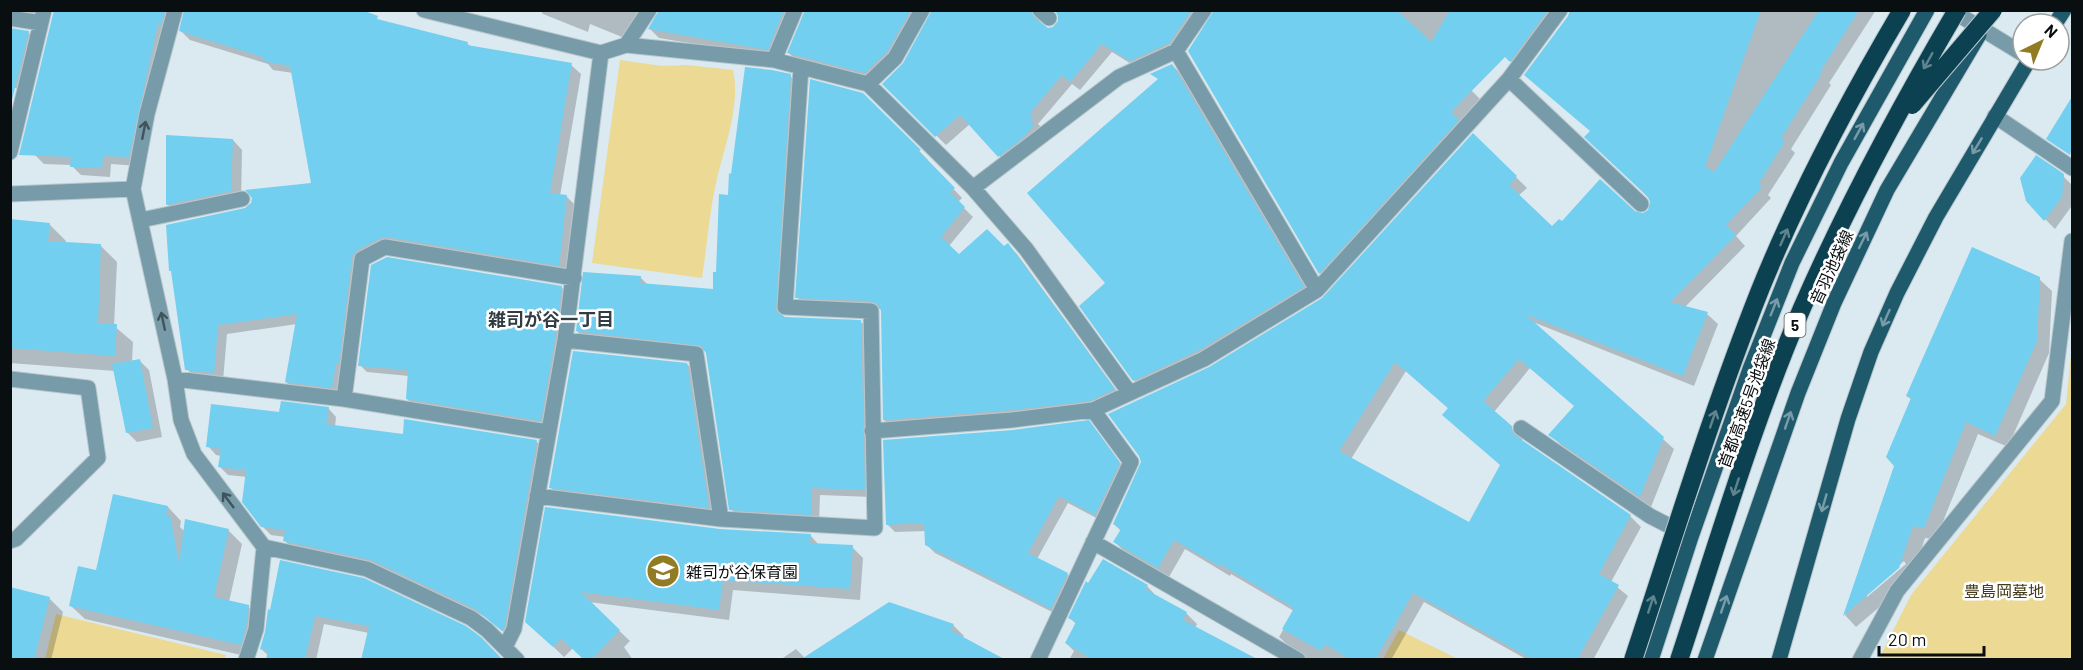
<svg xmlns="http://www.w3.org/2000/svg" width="2083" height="670" viewBox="0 0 2083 670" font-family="Barlow,'Noto Sans JP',sans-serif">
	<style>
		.green { fill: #ebd994 }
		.shadow { fill: #0003; fill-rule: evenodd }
		.building { fill: #72cfef; fill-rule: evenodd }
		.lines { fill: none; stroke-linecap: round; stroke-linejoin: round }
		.minor-casing { stroke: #b9c7cc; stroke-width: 17 }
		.major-casing { stroke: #b9c7cc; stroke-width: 17 }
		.minor { stroke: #779ba8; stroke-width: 15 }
		.major { stroke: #1e596c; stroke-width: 15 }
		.highway-bridge-casing { stroke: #b9c7cc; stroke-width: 20; stroke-linecap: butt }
		.highway-bridge { stroke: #0b4150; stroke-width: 18 }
		.oneway { stroke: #60848d }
		.oneway2 { stroke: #40545c }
		.oneway3 { stroke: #789ba7 }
		.labels { text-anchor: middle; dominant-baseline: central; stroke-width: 5; stroke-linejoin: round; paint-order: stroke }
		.shield { fill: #fff; stroke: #535658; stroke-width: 1.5 }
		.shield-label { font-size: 15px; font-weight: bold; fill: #090e10 }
		.street-label { font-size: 16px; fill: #090e10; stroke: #fff }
		.poi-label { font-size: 16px; fill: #090e10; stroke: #fff; text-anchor: start }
		.park-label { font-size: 16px; fill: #423a18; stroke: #fff }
		.neighbourhood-label { font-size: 18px; font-weight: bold; fill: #313d42; stroke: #fff }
	</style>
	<rect width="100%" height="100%" fill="#dbeaf0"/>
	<path class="green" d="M620,60L662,66L687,65L733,70C741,106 724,147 716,183C709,214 707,247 702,278L592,263Z
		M2072,346V659H1879L1911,595L2066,404Z
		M56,614L226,655L225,659H45Z
		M1399,630L1458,659H1383Z"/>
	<path class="shadow" d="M10,10H49L10,24Z
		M55,10H180L138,166L111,164L110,177L81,175L71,165L44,164L35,155Z
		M355,10L329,95L467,43L472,48L571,65L581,74L560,196H566L576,206L568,274L397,246L367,259L341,396L296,391L286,382L297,324L227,334L223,381L196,379L187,369L245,210L313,184L293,73L273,70L268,64L190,40L181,31Z
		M540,10H657L650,14L632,41L590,24L588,32L543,14Z
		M661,10H801L777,58L659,38L650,29Z
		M805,10H927L875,82L798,62L789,53Z
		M932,10H1045L1041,13L1039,23L1043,27L1052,29L1058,25L1060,15L1057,11L1051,10H1209L1179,52L1141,70L1112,52L1080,90L1072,84L1038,124L1041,127L1008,165L970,124L946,145L884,84L905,64Z
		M1214,10H1486L1451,79L1472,91L1481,100L1329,282L1320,273Z
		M1518,10H1571L1563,14L1521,71L1504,55Z
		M1571,10H1876L1829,83L1831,85L1791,149L1795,153L1768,195L1771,198L1736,236L1745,246L1685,307L1707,314L1718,324L1694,386L1533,322L1674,449L1651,507L1561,445L1551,435L1576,406L1530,368L1494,412L1522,438V442L1630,516L1641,527L1611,582L1628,596L1593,660H1528L1424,602L1391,660H1309L1290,647L1279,637L1294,611L1231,574L1230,576L1185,549L1169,577L1125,552L1115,542L1121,531L1114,524L1210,369L1323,299L1473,135L1527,188L1518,196L1552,229L1562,224L1634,213L1643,215L1650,211L1652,202L1591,132L1569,16ZM1406,371L1449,409L1502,466L1470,524L1351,459Z
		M28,32L37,42L26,90L10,87Z
		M1172,65L1181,74L1312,296L1143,389L1134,380L1107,283L1159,80L1153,74Z
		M790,76L798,84L783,318L861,322L869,330L872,497L820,495L819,522L739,517L731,509L706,351L585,339L577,331L640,277L649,286L714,291L730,196Z
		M862,94L928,160L927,161L962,198L958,202L973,217L949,246L959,256L1004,248L1008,245L1017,254L1122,398L1100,409L893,428L884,420L882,309L806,306L797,297Z
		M233,140L242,150L241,201L177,214L167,204Z
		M2063,176L2072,185L2071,207L2055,229L2027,201Z
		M10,220L49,224L66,241L65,243L100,245L117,262L114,326L133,342L132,362L139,360L149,370L162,437L137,442L127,432L115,371L10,363Z
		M2039,279L2052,291L2049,353L2008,447L1978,434L1936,539L1925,538L1911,580L1856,627L1845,615L1895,466L1912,400L1907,396ZM1904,561L1906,564L1867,597V594Z
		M561,287L568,294L547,427L414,406L407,399L409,376L367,372L360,365Z
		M687,364L695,372L716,515L558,495L550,487Z
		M328,408L336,417L335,427L404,435L537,442L545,450L511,638L486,617L381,568L293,549L285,541L286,537L271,535L262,526L247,477L228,475L220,467L221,456L216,455L208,446L281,414Z
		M1013,431H1097L1127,472L1104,522L1068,503L1037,559L1067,574L1076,582L1060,616L935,553L927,545L926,531L895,532L887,524Z
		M168,507L181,521L180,527L185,532L228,530L242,544L229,602L248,607L262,620L254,658L85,619L71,606L97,572Z
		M547,509L720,530L810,535L819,545L852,547L863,558L860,600L733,590L729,620L589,602L630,641L624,647L633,660H585L573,648L564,657L538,632Z
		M1147,586L1157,597L1186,613L1197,624L1195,628L1256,660H1069L1074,651L1066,643L1076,624L1070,618Z
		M49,598L63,612L51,660H10Z
		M269,611L465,628L369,633L324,624L316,660H269V656L261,649L267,630Z
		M953,625L964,636L963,638L1003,659L780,660L796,649L805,658Z"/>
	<path class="building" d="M54,10H165L161,25L158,24L129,157L103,156L102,168L70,167L71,157L19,155Z
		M184,10H362L378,16L377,19L468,42L467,45L572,63L550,193L567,195L559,266L387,237L381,238L357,250L352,257L339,364H336L332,388L285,382L297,314L218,325L214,373L185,370L171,271H169L166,225L245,208L251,203L252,198L245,190L311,183L290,66L263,61V57L179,31Z
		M659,10H784L768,50L648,29Z
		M805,10H911L887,52L865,73L787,53Z
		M932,10H1031L1034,17L1048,28L1053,27L1058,21V16L1055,10H1192L1169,43L1130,61L1102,44L1070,82L1062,75L1030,113L1033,117L1030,120L1034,125L1024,137L998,157L960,115L935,137L882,84L903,63Z
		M1214,10H1397L1431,42L1450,10H1548L1510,62L1505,57L1451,112L1459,120L1319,274L1188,51Z
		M1570,10H1761L1705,167L1714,172L1819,10H1859L1820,72L1822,73L1781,138L1785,141L1759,183L1762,187L1726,225L1736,235L1670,302L1708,312L1683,376L1525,314L1664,437L1640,497L1548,435L1574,406L1519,359L1483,401L1512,426V432L1516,436L1631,515L1599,574L1619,585L1577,660H1534L1413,593L1375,660H1351L1325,644L1321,651L1282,629L1294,608L1220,564L1219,566L1174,540L1158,568L1113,542L1121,529L1113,524L1141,462L1139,456L1108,414L1209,367L1322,298L1473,133L1517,176L1509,185L1552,226L1559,219L1562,221L1600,179L1635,211L1643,213L1648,210L1650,202L1648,197L1584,137L1590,131L1524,75L1568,16ZM1395,362L1448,408L1442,415L1500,465L1469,522L1339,451Z
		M10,28L29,31L10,108Z
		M1172,64L1304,287L1199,350L1133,381L1079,306L1105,283L1027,193L1158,79L1150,74Z
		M745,67L772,70L791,74L776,311L785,317L861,320L865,490L812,488L811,515L729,510L706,353L701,346L576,331L583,272L641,276L640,283L713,289V272H716L719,194L728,195L729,173L731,174Z
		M810,79L863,93L921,150L919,151L955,188L950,192L965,207L941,237L959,254L987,229L1004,246L1008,243L1115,389L1090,401L1011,410L883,420L881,311L879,306L871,301L795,298Z
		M2073,95V146L2070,155L2046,139Z
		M166,135L233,139L231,191L166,205Z
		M2036,155L2064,174L2062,197L2044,221L2026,201L2020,178Z
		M10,219L50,223L48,241L101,244L98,323L117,324L115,356L10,348Z
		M1972,247L2040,277L2037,341L1995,436L1966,422L1924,528L1913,526L1899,568L1843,616L1894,466L1886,457L1911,398L1906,396Z
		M387,257L562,286L555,339L541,421L406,399L408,370L358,366L371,265Z
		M573,351L687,363L709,508L549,488Z
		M140,359L153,428L126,433L112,364Z
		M281,401L329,407L326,424L403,434L404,419L537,440L505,626L502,631L475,609L371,560L283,541L285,530L261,527L242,502L246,470L218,467L221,449L206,447L211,404L279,412Z
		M1089,420L1120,463L1095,515L1059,496L1028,553L1068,573L1051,609L925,545L924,523L886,525L883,440L1013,430Z
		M113,494L168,506L166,515H170L179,563L185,519L229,529L214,597L249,605L246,627L241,645L69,606L78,566L96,570Z
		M545,507L720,529L811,534L810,543L853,545L850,589L723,580L719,610L581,592L620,630L591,660H584L561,638L553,647L525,622Z
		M1103,559L1148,585L1145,589L1187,612L1183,620L1259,660H1094L1065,643L1076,622L1068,618L1086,581L1088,583Z
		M280,560L364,578L466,626L481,637L503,660H361L369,626L315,616L305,660H266L268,651L260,649L265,632L268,609L270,610Z
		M10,587L50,597L34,660H10Z
		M889,602L954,624L950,630L1006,660H800Z"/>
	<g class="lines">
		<defs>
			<path id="minor" d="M175,10L147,114L133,189L175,379L181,420L194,454L264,547L367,569L471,618L487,630L517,660
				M424,10L601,53L626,45L774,60L868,84L973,188L1026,249L1129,392
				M1040,10L1049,18
				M1951,10L2023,54
				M10,18L41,23
				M626,45L649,10
				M1176,51L1317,290
				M774,60L795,10
				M1509,79L1641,204
				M868,84L895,58L922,10
				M1995,116L2072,168
				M10,152L44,10
				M973,188L1119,77L1176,51L1204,10
				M10,194L133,189
				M141,220L242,199
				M565,340L696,354L721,519
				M10,379L88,388L98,458L16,539L10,541
				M175,379L344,399L548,432
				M344,399L362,259L385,247L574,278
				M1521,428L1650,516L1685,534
				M872,431L1012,420L1093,410L1204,359L1317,290L1509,79L1560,10
				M537,496L721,519L875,528L871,311L785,307L801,67
				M1093,542L1298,660
				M505,647L514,629L565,340L601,53
				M246,660L256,629L264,547
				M1038,660L1131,462L1093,410
				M1860,660L1897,591L2052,401L2072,241"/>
			<path id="major" d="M2055,24L2064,10
				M1651,660L1691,537L1750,369L1792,263L1841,163L1927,10
				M1705,660L1798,393L1834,303L1887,190L1979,35
				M1779,660L1848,419L1871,352L1897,293L1936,217L2029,60"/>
		</defs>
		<use href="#minor" class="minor-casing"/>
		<use href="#major" class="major-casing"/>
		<use href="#minor" class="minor"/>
		<use href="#major" class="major"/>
		<defs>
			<path id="highway-bridge" d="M1912,105L1993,10
				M1633,660C1674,536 1712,411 1760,290C1798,196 1850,98 1902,10
				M1679,660C1718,542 1753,422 1802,308C1847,205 1900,107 1957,10"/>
		</defs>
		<use href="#highway-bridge" class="highway-bridge-casing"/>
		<use href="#highway-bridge" class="highway-bridge"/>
	</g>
	<defs><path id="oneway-shaft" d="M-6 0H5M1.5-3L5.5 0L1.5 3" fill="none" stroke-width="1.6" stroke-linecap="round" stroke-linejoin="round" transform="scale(1.5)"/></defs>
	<g class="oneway">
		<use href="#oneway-shaft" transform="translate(1928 61) rotate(119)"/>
		<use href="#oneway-shaft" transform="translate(1784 237) rotate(-66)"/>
		<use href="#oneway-shaft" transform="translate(1713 419) rotate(-71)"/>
		<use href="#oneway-shaft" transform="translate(1736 487) rotate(108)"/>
		<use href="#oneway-shaft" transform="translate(1651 604) rotate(-72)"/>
	</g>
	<g class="oneway2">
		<use href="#oneway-shaft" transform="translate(144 130) rotate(-79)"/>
		<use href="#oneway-shaft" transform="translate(163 321) rotate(-102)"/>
		<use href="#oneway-shaft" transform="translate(228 500) rotate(-127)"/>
	</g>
	<g class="oneway3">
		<use href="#oneway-shaft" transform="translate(1859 131) rotate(-61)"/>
		<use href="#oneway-shaft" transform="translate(1977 146) rotate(121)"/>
		<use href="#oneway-shaft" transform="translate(1863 240) rotate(-64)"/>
		<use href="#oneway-shaft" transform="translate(1774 307) rotate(-68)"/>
		<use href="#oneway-shaft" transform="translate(1886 318) rotate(114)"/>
		<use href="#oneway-shaft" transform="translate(1788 420) rotate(-71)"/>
		<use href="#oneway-shaft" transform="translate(1824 503) rotate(106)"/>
		<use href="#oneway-shaft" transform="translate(1724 604) rotate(-71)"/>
	</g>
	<defs>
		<symbol id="school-disc" viewBox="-11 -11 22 22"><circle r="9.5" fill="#917c23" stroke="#fff"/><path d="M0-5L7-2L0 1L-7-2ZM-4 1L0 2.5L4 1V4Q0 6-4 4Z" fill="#fff"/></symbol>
	</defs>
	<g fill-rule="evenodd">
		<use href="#school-disc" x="644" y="552" width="38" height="38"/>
	</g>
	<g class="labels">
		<rect class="shield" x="1784.5" y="313" width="21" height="24" rx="4.5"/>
		<g class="shield-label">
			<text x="1795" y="325">5</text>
		</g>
		<g class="street-label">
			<text transform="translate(1831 267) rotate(-65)">音羽池袋線</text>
			<text transform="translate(1746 403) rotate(-70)">首都高速5号池袋線</text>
		</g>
		<g class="poi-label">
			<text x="686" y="571">雑司が谷保育園</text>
		</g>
		<g class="park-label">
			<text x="2004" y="590">豊島岡墓地</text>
		</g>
		<g class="neighbourhood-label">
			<text x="551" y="319">雑司が谷一丁目</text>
		</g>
	</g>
	<rect width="2083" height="670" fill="none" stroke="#090e10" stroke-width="24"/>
	<g transform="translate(2041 42) rotate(43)"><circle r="28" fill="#ffffff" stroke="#9d9f9f" stroke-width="1.5"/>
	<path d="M0-4.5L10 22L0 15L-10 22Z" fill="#917c23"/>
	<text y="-9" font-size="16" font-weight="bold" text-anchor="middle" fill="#090e10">N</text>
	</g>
	<path d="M1879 646v9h105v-9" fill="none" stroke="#090e10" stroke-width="3"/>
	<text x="1888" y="646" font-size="18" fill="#090e10" stroke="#ffffff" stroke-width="4.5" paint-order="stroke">20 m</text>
</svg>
